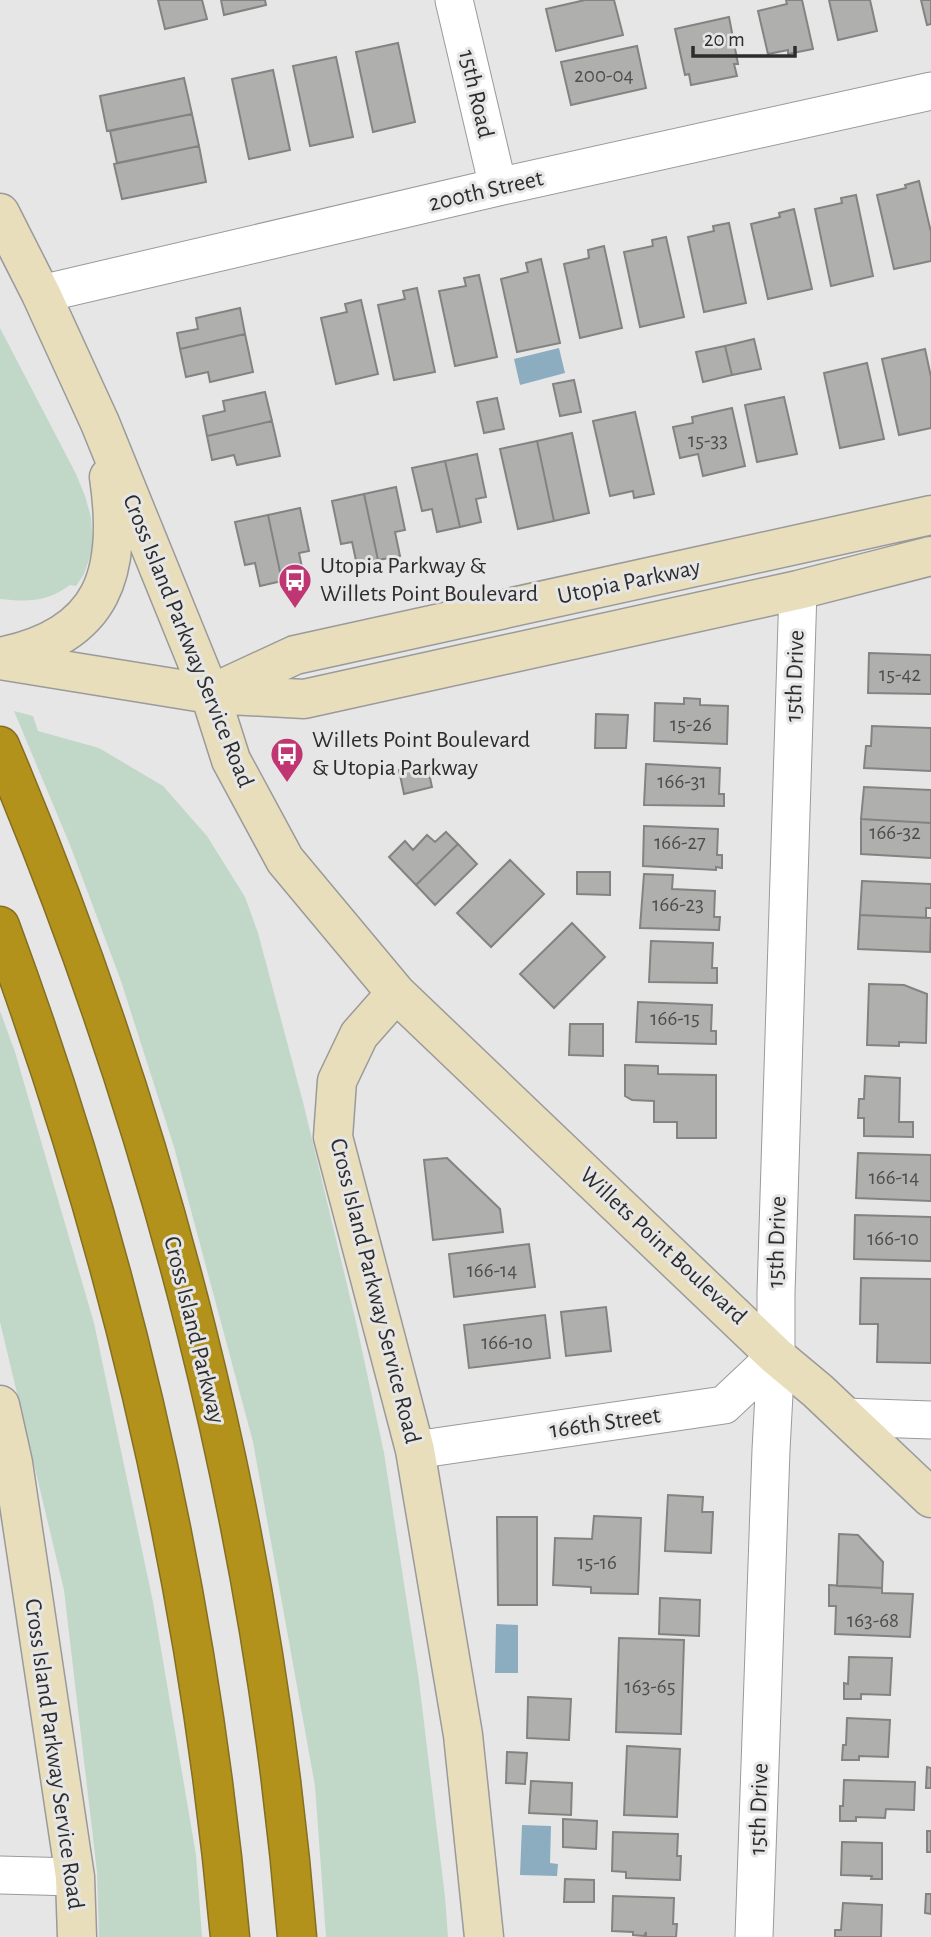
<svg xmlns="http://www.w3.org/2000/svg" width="931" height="1937" viewBox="0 0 931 1937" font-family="'Alegreya Sans',sans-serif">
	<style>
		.green { fill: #c1d7c8 }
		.water { fill: #8cacbf }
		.building { fill: #afafae; stroke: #838382; stroke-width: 2 }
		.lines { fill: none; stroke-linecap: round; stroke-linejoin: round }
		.street-casing { stroke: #9a9a9b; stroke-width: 39 }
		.secondary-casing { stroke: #9a9a9b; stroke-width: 41 }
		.highway-casing { stroke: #846f22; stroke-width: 41 }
		.street { stroke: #fff; stroke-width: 37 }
		.secondary { stroke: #e8debb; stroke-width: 38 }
		.highway { stroke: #b3921c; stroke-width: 38 }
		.labels { text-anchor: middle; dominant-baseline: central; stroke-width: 6; stroke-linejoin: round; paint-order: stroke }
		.number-label { font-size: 21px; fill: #4e4e4d }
		.street-label { font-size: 24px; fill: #2d2d2d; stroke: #e6e6e7 }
		.poi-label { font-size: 24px; fill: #2d2d2d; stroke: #e6e6e7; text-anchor: start }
	</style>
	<rect width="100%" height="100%" fill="#e6e6e7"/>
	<path class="green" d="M0,328L76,474L85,496L91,517L93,548L84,574L76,586L70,585C47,602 28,602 0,599Z
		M14,711L33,716L38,731L99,748L163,786L207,836L245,897L258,933L303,1102L356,1322L384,1453L419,1681L445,1897L448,1937H326L315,1786L253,1442L174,1147L121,981L70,845Z
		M0,1011L15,1052L94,1323L153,1602L196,1855L202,1937H99L97,1872L64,1590L0,1322Z"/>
	<path class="water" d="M559,348L565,373L520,385L514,359Z
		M496,1624L518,1625V1673H495Z
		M522,1825L551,1826L550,1863L558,1864L557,1876L520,1875Z"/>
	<path class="building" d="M158,0H202L207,19L165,29Z
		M221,0H265L266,5L224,15Z
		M585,0H614L623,35L556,51L546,9Z
		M786,0H802L813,49L788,54V50L768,54L758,11L787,4Z
		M829,0H870L877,31L838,40Z
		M921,0H931V24L927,25Z
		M729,17L738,64H734L737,76L691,85L689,74L685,75L675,29Z
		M398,43L415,122L373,132L356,52Z
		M637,46L646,88L571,105L561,62Z
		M336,57L353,137L310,146L293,66Z
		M273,70L290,150L249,159L232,79Z
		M184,78L192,114L107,131L100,96Z
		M192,114L199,146L117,163L110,131Z
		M199,146L206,182L122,199L114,164Z
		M919,181L931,232V261L894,269L877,195L906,188L905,185Z
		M856,195L873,276L831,286L815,209L842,203L841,198Z
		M794,209L812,289L768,299L751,224L780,217L779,213Z
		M729,223L746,303L704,312L688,237L714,231L713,226Z
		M666,237L684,317L640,327L624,252L653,246L652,240Z
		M604,246L622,328L580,338L564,264L589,258L588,250Z
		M541,259L560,343L517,352L501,279L528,272L526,263Z
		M479,275L497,357L455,366L439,291L466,286L464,278Z
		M417,288L435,372L394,380L378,305L405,299L403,291Z
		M361,300L378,374L336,384L321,318L347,312L345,304Z
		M240,308L245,334L180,349L177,333L198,329L196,318Z
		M245,334L253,372L210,382L208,372L186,377L180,349Z
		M754,339L761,369L732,375L725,346Z
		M725,346L732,375L703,382L696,352Z
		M925,349L931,377V428L899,435L882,359Z
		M867,363L884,439L840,448L824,373Z
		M574,380L581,412L560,416L553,384Z
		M265,392L272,421L207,436L203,416L225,411L223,401Z
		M784,397L797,454L757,462L745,405Z
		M497,398L504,429L484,433L477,402Z
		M732,408L745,466L703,476L698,454L680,458L673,427L693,423L692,417Z
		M635,412L654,494L634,498L633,491L610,496L593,421Z
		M272,421L280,456L237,465L234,455L212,460L207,436Z
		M572,433L589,513L554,521L537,441Z
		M537,441L554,521L518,529L500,449Z
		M477,454L486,497L476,499L481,522L460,527L445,461Z
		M445,461L460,527L437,532L432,509L422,511L412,468Z
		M396,487L405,530L395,532L400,556L378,560L364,494Z
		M364,494L378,560L357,565L352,542L341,544L332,501Z
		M300,508L309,551L299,553L304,577L282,581L268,515Z
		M268,515L282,581L260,586L255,563L245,565L235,522Z
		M869,653L931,655V694L868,693Z
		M684,698L700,699V705L728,706L727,744L654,741L655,703L684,704Z
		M596,714L628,715L626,748H595Z
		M872,726L931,728V771L864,768L866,746H871Z
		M427,764L432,787L404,794L399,770Z
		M646,764L720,768L719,794H724V806L644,805Z
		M864,787L931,790V823L861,819Z
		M861,819L931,823V858L861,854Z
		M644,826L718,829L717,855H722V868L716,867V870L643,866Z
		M446,832L458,844L416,885L389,857L405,841L413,850L427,835L435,842Z
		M458,844L477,864L435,905L416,885Z
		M510,860L544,894L491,947L457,913Z
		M577,872H610V895L577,894Z
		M644,874L673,875L672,889L715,891L714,917H720L719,930L640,928Z
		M862,881L931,884V908H926V918L860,915Z
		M860,915L931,918L930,952L858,949Z
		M572,923L605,957L554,1008L520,974Z
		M651,941L713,943L712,968H717V983L649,982Z
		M869,984L904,985L927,994L926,1043L899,1042V1046L867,1045Z
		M638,1002L712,1005L711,1031H716V1044L636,1042Z
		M570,1024H603V1056L569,1055Z
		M625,1065L658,1066V1074L716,1075V1138H677V1122H654V1101L632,1100L625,1096Z
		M865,1076L900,1078L899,1122H913V1137L864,1136V1118H858L859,1099H864Z
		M858,1153L931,1155V1201L856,1198Z
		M447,1158L500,1209L503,1232L433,1240L424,1160Z
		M855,1215L931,1217V1261L854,1259Z
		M529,1244L535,1287L454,1297L449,1254Z
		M861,1278L931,1279V1363L877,1362L878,1324H860Z
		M606,1307L611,1351L566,1356L561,1312Z
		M545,1315L550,1358L469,1368L464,1325Z
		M668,1495L703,1497L702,1512H713L711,1553L665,1551Z
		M594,1516L641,1518L638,1594L591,1593V1587L553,1585L555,1538L592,1539Z
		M497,1517H537V1605H498Z
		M839,1534L858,1535L883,1562L882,1588L837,1586Z
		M829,1585L882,1588V1593L913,1594L910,1637L835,1634L836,1606H829Z
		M660,1598L700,1600L699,1636L659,1634Z
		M619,1638L684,1640L681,1734L616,1732Z
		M849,1657L892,1658L890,1695L861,1694V1699H844V1683L848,1684Z
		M528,1697L571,1699L569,1740L527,1738Z
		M847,1718L890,1720L888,1757L859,1756V1760H842L843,1745H846Z
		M627,1746L680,1749L677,1817L624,1815Z
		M507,1752L527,1753L525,1784L506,1783Z
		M927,1767L931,1768V1788H926Z
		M844,1780L915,1782L914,1810L886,1809L885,1818L856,1817V1821H840V1806H843Z
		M531,1781L572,1783L571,1815L529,1813Z
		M563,1819L597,1821L596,1849L563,1847Z
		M927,1831H931V1852H927Z
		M613,1832L678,1834L677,1856H681L680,1880L626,1878V1872L612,1871Z
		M842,1842L882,1843V1879H871L872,1876L841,1875Z
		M565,1879L594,1880V1902H564Z
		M926,1894H931V1914L925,1913Z
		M613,1896L674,1898L673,1924H677L676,1937H646V1932L644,1936L633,1935V1932L612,1931Z
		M843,1903L882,1905L881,1937H835V1930H841Z"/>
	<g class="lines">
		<defs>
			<path id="street" d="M454,0L498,187
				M41,294L498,187L931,91
				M845,1417L931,1420
				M415,1450L724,1405L776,1356
				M0,1875L75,1877
				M754,1937L771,1450L776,1356V1293L798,590"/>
			<path id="secondary" d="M0,213L41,294L100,423L210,694L231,760L285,860L396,993L776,1356L818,1391L931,1498
				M0,657C105,636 123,572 109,477
				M0,660L210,694L304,699L798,590L931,556
				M215,692L295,655L931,515
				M396,993L359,1035L337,1081L333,1137L415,1450L463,1735L484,1937
				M0,1405L13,1463L70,1844L75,1877L77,1937"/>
			<path id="highway" d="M0,746C160,1123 264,1528 297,1937
				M0,926C120,1251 199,1592 230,1937"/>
		</defs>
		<use href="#street" class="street-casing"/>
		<use href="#secondary" class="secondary-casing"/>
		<use href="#highway" class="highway-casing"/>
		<use href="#street" class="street"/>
		<use href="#secondary" class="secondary"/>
		<use href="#highway" class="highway"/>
	</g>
	<defs>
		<symbol id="bus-pin" viewBox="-11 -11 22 30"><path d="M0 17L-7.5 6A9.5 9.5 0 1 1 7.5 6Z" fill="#bf3672" stroke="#e6e6e7"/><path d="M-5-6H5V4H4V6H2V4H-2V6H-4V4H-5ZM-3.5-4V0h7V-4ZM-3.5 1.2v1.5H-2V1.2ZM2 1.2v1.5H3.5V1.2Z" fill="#fff"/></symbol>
	</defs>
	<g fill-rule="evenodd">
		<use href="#bus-pin" x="276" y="561" width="38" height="52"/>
		<use href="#bus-pin" x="268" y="735" width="38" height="52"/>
	</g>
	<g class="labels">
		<g class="number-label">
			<text x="604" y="75">200-04</text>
			<text x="708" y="440">15-33</text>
			<text x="900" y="674">15-42</text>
			<text x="691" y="724">15-26</text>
			<text x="682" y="781">166-31</text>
			<text x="895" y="832">166-32</text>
			<text x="680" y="842">166-27</text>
			<text x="678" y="904">166-23</text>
			<text x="675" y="1018">166-15</text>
			<text x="894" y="1177">166-14</text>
			<text x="893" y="1238">166-10</text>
			<text x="492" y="1270">166-14</text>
			<text x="507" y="1342">166-10</text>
			<text x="597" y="1562">15-16</text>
			<text x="873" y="1620">163-68</text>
			<text x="650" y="1686">163-65</text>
		</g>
		<g class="street-label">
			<text transform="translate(476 94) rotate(77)">15th Road</text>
			<text transform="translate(486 191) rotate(-13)">200th Street</text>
			<text transform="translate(629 582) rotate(-12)">Utopia Parkway</text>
			<text transform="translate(188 641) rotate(68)">Cross Island Parkway Service Road</text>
			<text transform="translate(795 676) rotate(-88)">15th Drive</text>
			<text transform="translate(777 1242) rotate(-88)">15th Drive</text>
			<text transform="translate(663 1246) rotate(43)">Willets Point Boulevard</text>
			<text transform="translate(375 1291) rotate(76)">Cross Island Parkway Service Road</text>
			<text transform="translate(194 1330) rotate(76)">Cross Island Parkway</text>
			<text transform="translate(605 1423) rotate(-8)">166th Street</text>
			<text transform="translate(54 1754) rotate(82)">Cross Island Parkway Service Road</text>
			<text transform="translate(759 1809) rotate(-88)">15th Drive</text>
		</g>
		<g class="poi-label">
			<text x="320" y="566">Utopia Parkway &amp;<tspan x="320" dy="28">Willets Point Boulevard</tspan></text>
			<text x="312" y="740">Willets Point Boulevard<tspan x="312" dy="28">&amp; Utopia Parkway</tspan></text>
		</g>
	</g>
	<path d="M693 46v10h102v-10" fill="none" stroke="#2d2d2d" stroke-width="3.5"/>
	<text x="704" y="46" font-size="21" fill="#2d2d2d" stroke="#e6e6e7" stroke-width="5" paint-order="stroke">20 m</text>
</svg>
